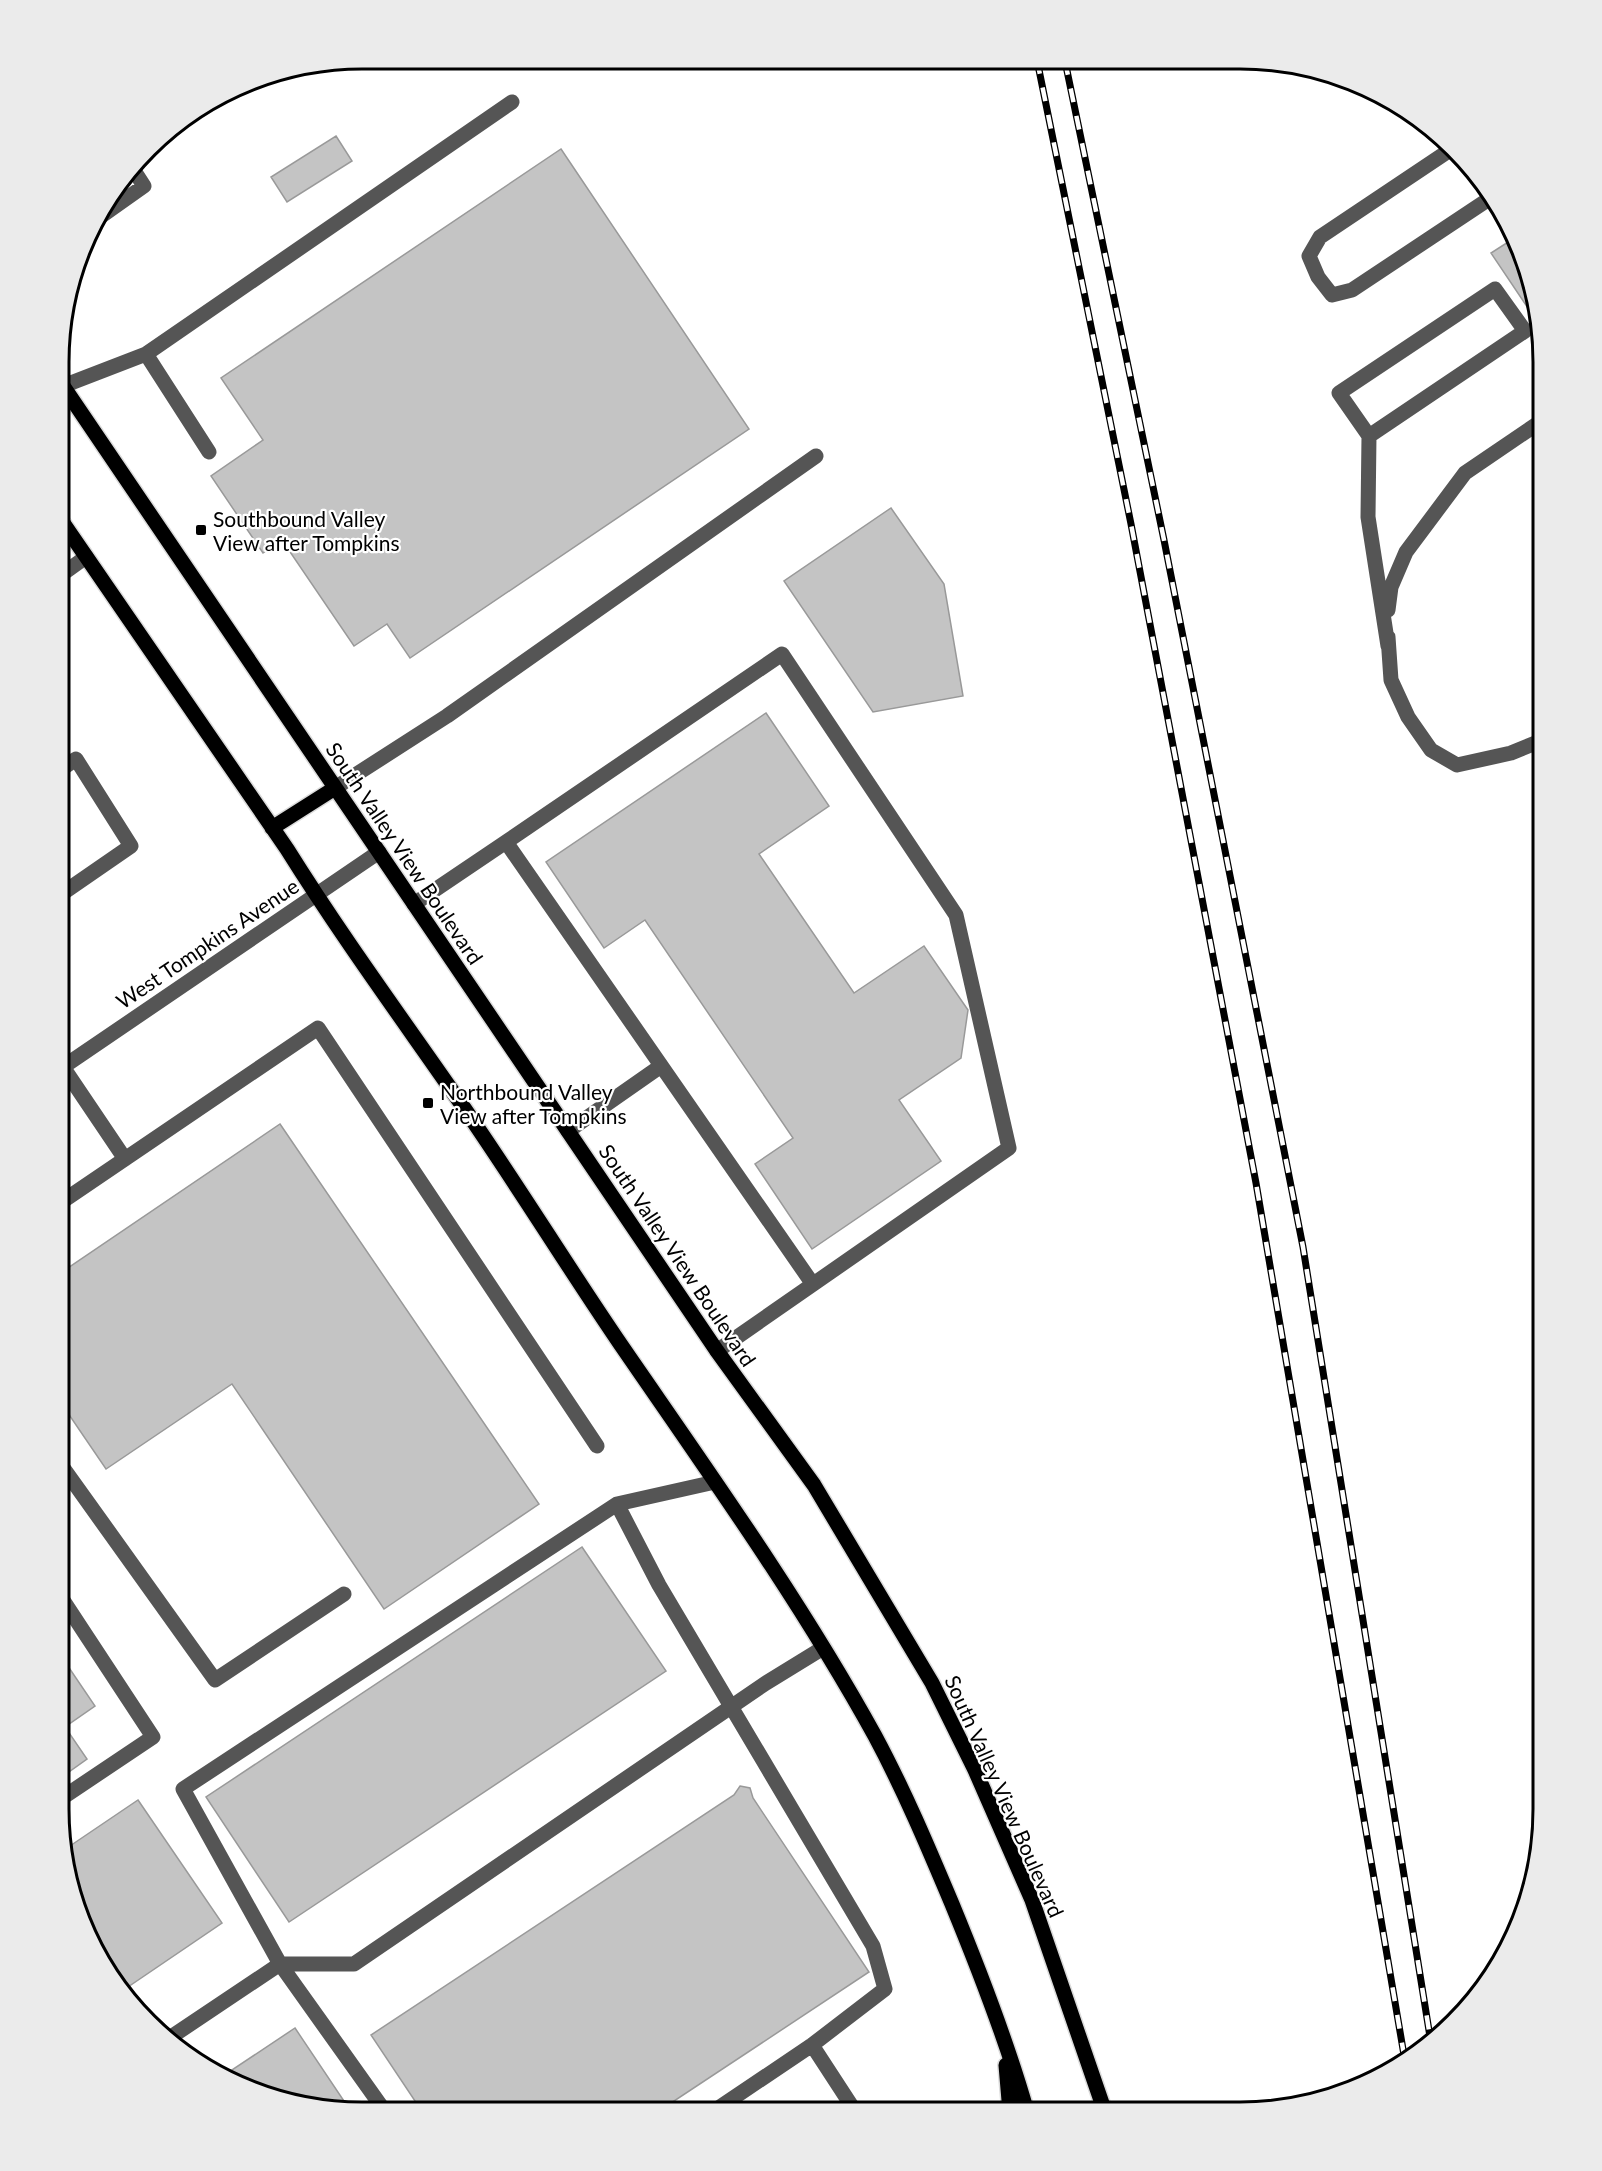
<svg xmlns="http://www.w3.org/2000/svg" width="1602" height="2171" viewBox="0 0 1602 2171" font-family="Lato,sans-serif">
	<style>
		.building { fill: #c4c4c4; stroke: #999; stroke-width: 1.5 }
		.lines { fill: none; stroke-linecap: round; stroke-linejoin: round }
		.major-casing { stroke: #dbdbdb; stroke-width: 18 }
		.minor { stroke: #555; stroke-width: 15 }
		.major { stroke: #000; stroke-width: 15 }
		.rail-casing { stroke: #000; stroke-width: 7 }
		.rail { stroke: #fff; stroke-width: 4.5; stroke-dasharray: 14; stroke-linecap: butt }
		.poi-dot { fill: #000; stroke: #fff; stroke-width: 2 }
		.labels { text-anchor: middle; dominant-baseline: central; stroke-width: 4.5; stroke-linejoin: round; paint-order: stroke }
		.poi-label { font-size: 21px; fill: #000; stroke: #fff; text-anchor: start }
		.street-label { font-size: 21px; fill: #000; stroke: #fff }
		.rim { fill: none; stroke: #000; stroke-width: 3 }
	</style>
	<rect width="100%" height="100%" fill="#fff"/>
	<path class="building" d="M336,136L352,161L287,202L271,177Z
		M561,149L749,429L410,658L387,624L354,646L282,540L263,553L211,476L263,440L221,378Z
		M1516,237L1533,284L1538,323L1491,253Z
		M891,508L944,584L963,696L873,712L784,581Z
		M766,713L829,806L759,854L854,993L924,946L968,1010L961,1058L899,1100L941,1161L812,1249L755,1164L793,1138L645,920L604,948L546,862Z
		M280,1124L539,1504L384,1609L232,1384L106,1469L59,1400V1274Z
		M582,1547L666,1671L289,1922L206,1797Z
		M59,1653L95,1706L65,1727L87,1759L59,1779Z
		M740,1786L750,1788L753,1798L869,1972L659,2111L421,2110L371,2035L734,1795Z
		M138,1800L222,1923L122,1991L90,1944L69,1887L64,1850Z
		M295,2028L350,2110H323L264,2096L223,2076Z"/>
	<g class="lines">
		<defs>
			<path id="major" d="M61,383L717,1351L814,1485L932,1683L975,1770L1032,1900L1105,2112
				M61,520L287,849C342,937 403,1020 462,1105C517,1184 567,1266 621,1345C709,1473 800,1600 875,1736C904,1790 928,1847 952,1904C980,1972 1007,2041 1027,2112
				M272,828L335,788
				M1006,2065L1010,2112"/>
		</defs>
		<use href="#major" class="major-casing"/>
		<path class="minor" d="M1453,148L1320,237L1309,256L1318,277L1332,295L1352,290L1492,197
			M96,220L144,186L133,169
			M146,354L209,452
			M63,386L146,354L512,102
			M1369,436L1525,331L1495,289L1339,393L1369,436L1368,517L1388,646
			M61,575L86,557
			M1388,610L1391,587L1406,552L1465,473L1543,420
			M1388,637L1391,680L1408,717L1431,750L1457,765L1511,753L1543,740
			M335,788L447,716L816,456
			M60,895L131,846L76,759L60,770
			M414,904L506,842
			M63,1067L125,1159
			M60,1069L379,852
			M568,1131L661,1066
			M60,1203L318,1028L597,1446
			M717,1351L1009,1148L956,915L782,654L506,842L812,1283
			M59,1462L215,1680L344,1594
			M617,1504L659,1585L873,1946L885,1989L812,2045L714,2111
			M59,1800L153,1737L59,1594
			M168,2039L280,1964H354L766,1683L823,1648
			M812,2045L855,2111
			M384,2110L280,1964L183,1789L617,1504L715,1482"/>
		<use href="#major" class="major"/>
		<defs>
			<path id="rail" d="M1037,60L1131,524L1256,1183L1405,2061
				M1065,61L1164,540L1303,1247L1431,2043"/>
		</defs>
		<use href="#rail" class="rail-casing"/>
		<use href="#rail" class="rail"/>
	</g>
	<g class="poi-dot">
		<rect x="195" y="524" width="12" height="12" rx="3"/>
		<rect x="422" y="1097" width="12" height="12" rx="3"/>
	</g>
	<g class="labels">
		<g class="poi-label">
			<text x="213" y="518">Southbound Valley<tspan x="213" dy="24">View after Tompkins</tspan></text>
			<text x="440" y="1091">Northbound Valley<tspan x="440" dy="24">View after Tompkins</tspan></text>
		</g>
		<g class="street-label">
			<text transform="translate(405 853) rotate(56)">South Valley View Boulevard</text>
			<text transform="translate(207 943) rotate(-34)">West Tompkins Avenue</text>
			<text transform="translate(678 1255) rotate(56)">South Valley View Boulevard</text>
			<text transform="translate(1005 1796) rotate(66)">South Valley View Boulevard</text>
		</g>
	</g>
	<path d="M0 0H1602V2171H0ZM362 69H1240A293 293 0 0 1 1533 362V1809A293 293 0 0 1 1240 2102H362A293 293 0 0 1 69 1809V362A293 293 0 0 1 362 69Z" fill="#ebebeb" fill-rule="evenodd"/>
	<path class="rim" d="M362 69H1240A293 293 0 0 1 1533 362V1809A293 293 0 0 1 1240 2102H362A293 293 0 0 1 69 1809V362A293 293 0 0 1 362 69Z"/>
</svg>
